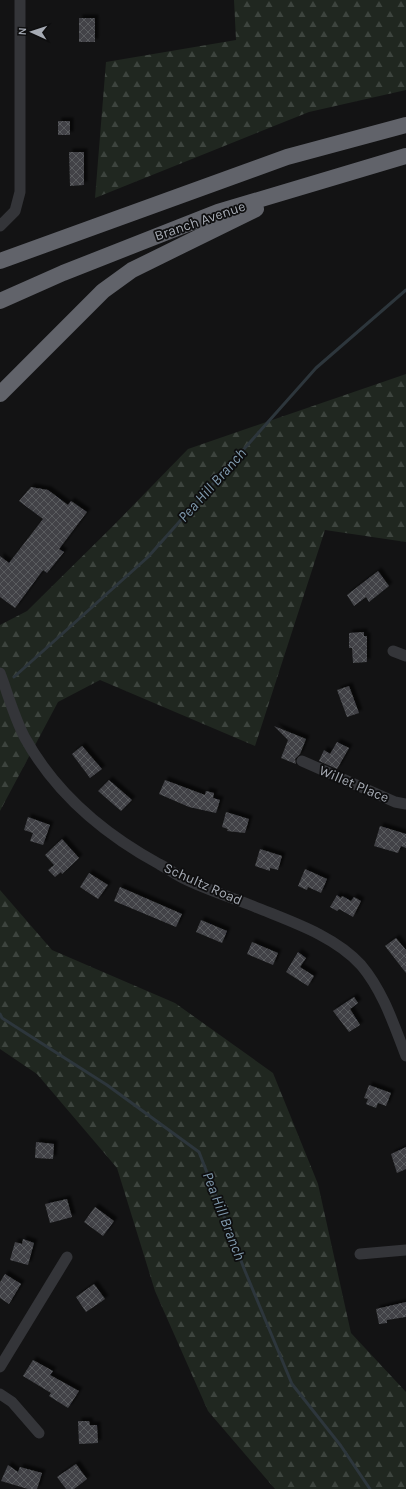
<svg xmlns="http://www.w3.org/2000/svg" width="406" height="1489" viewBox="0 0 406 1489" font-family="Karla,sans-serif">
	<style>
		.forest { fill: url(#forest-firs) }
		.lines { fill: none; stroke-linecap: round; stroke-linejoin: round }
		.stream { stroke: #2d363c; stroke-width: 3 }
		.building { fill: url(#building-cross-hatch); filter: url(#shadow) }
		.minor { stroke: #343539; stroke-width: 11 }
		.highway { stroke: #61636a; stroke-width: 16 }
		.labels { text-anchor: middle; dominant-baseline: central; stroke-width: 3.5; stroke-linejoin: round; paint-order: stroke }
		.street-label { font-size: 14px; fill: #a6abb4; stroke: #0e0e0f }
		.water-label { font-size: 15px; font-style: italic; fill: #7f99ad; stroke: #0e0e0f }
	</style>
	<defs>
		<pattern id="forest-firs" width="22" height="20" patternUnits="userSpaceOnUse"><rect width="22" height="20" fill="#202720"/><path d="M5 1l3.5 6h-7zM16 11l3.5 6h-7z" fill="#3d443e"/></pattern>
		<pattern id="building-cross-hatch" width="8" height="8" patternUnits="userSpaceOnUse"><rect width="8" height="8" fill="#424347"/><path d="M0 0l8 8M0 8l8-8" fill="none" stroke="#5a5b5f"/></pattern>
		<filter id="shadow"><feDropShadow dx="3.5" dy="-3.5" stdDeviation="1" flood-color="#0009"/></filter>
	</defs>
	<rect width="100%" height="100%" fill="#131314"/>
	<path class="forest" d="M234,0H406V90L309,112L95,198L106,62L236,40Z
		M406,374V542L325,530L255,746L100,680L58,702L0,811V625L27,611L114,525L188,449Z
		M0,890L52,950L175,1003L273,1073L318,1184L351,1333L406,1392V1489H275L208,1411L155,1291L117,1168L37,1074L0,1049Z"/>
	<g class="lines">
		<path class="stream" d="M14,677L148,557L316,368L406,290
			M0,1014L2,1018L107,1085L199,1152L245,1271L292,1384L341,1446L370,1489"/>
	</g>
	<path class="building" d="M79,18H95V42H79Z
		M58,121H70V135H58Z
		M69,152H84V185L70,186Z
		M31,487L48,490L68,505L71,501L87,512L59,549L64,552L47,573L43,570L15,608L0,597V556L9,563L43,519L19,501Z
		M378,571L389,586L369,602L366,597L354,606L347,595Z
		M364,632V636H367V662L353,663L352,648H349V633Z
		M349,686L359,713L347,717L337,690Z
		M274,726L306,739L300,754L295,759L296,764L281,758L288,740Z
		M337,742L349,748L337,769L319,761L324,750L330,754Z
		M82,746L102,769L90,778L72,754Z
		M109,780L132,800L121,811L98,791Z
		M165,780L205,795L206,791L214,793L213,798L220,800L216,813L189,807L159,794Z
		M226,812L249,819L245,833L227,831L228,829L222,827Z
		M28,817L50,825L43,845L30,841L33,833L24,830Z
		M380,826L406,834V848L401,846L398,853L374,846Z
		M62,839L79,858L62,874L61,872L55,877L48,870L54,865L45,855Z
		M260,849L282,856L278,870L270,868V871L255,866Z
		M305,869L327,879L321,893L308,887L307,890L298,886Z
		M89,873L108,885L98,899L80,887Z
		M120,887L182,914L176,927L114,901Z
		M337,895L341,898L342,896L351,901L354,897L361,901L353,917L339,909L337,911L330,907Z
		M201,920L227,931L222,943L196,932Z
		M396,938L406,950V973L385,946Z
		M252,942L278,953L273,965L247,954Z
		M298,952L306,958L300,967L314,976L308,986L286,972Z
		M354,997L358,1003L350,1009L360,1025L349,1032L333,1011Z
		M369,1085L391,1093L386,1106L378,1103L376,1108L366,1104L368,1099L364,1098Z
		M36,1142L54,1144L53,1159L35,1158Z
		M406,1147V1169L397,1173L391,1154Z
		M67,1199L72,1217L50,1223L45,1204Z
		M95,1207L114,1221L103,1236L84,1222Z
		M23,1239L34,1243L28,1265L10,1260L15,1242L22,1244Z
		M5,1274L21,1284L9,1304L0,1298V1282Z
		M94,1284L105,1299L86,1312L76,1297Z
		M406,1302V1317L387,1320V1323L379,1324L376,1309Z
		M33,1360L53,1371L50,1375L79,1391L68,1408L49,1396L51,1393L23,1376Z
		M78,1421H89L90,1425H97L98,1443L79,1444Z
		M76,1464L87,1479L74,1489H66L57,1477Z
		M8,1465L18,1472L20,1467L42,1473L37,1489H28L1,1481Z"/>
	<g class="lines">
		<path class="minor" d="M0,226L15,211L20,192V0
			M393,651L406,656
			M0,673C8,694 14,717 25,738C56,794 104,834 159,864C167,868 175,874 183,878C205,889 230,897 253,906C289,921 334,935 361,965C383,991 394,1025 406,1056
			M302,761L395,802L406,804
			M360,1254L406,1250
			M0,1367L67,1257
			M0,1394L12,1402L39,1433"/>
		<path class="highway" d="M0,261L287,157L406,125
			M0,301L63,273L218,212L406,156
			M0,394L103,291L132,270L256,209"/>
	</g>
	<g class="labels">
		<g class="street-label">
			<text transform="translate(200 221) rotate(-19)">Branch Avenue</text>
			<text transform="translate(354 784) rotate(23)">Willet Place</text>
			<text transform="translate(203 884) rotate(24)">Schultz Road</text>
		</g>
		<g class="water-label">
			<text transform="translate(212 485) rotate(-48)">Pea Hill Branch</text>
			<text transform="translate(224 1216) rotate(69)">Pea Hill Branch</text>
		</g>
	</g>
	<g transform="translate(32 32) rotate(273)" stroke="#0e0e0f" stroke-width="3" paint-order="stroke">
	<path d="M0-3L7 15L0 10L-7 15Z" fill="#a6abb4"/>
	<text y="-6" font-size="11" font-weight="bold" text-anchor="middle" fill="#a6abb4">N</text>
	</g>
</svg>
